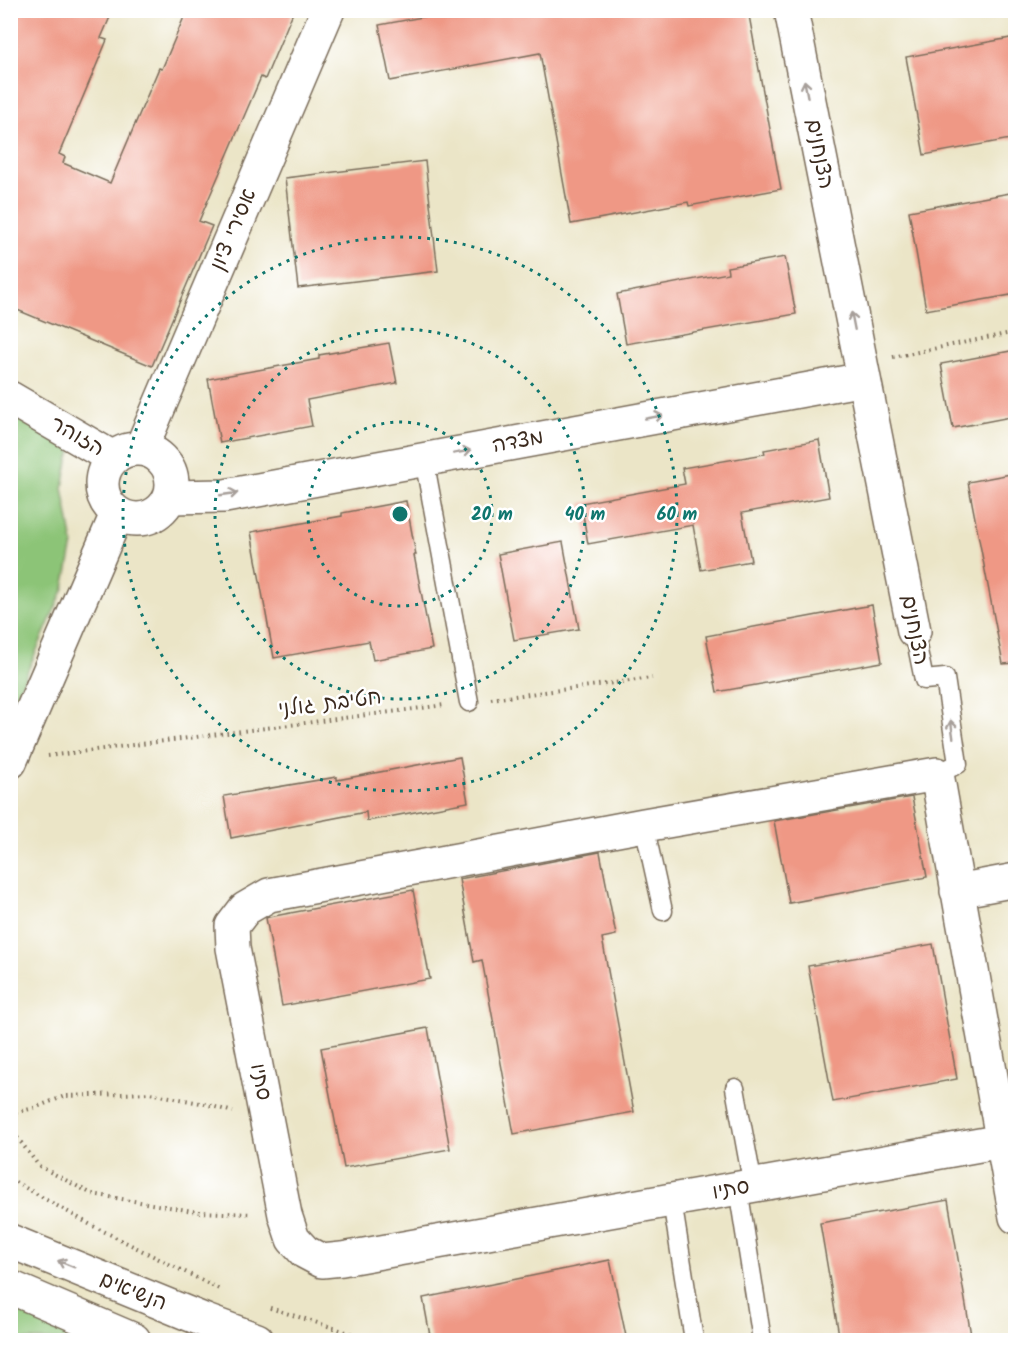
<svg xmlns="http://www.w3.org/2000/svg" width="1026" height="1351" viewBox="0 0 1026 1351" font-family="Kalam,'Playpen Sans Hebrew',sans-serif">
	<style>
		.green { fill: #8cc477; stroke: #64774a; stroke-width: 1.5 }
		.building { fill: #ef9885 }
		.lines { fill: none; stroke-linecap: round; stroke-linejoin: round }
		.service-casing { stroke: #796b59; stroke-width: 21 }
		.minor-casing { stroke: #796b59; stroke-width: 36 }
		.tertiary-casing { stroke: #796b59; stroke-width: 36 }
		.path { stroke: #796b59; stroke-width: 4; stroke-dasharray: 1.5 4.5; stroke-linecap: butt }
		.service { stroke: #fff; stroke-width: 18 }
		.minor { stroke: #fff; stroke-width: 33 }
		.tertiary { stroke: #fff; stroke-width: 33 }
		.oneway { stroke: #a79f9a }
		.ring { fill: none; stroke: #0f766e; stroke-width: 3; stroke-dasharray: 3 6 }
		.labels { text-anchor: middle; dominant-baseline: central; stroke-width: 5; stroke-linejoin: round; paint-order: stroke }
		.street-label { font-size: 21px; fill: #3b2a1e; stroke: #fff }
		.centre { fill: #0f766e; stroke: #fff; stroke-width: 3 }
		.ring-label { font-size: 18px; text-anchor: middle; font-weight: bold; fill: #0f766e; stroke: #fff; stroke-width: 5; stroke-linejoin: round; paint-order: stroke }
	</style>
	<rect width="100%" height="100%" fill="#fff"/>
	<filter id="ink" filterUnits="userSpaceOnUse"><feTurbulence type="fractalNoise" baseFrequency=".0167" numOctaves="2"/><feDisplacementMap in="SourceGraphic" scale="12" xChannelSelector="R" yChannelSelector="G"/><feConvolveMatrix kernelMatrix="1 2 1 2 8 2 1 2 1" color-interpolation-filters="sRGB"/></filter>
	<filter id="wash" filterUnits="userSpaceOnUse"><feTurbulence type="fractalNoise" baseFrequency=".008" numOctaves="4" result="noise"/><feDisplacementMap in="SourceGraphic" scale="24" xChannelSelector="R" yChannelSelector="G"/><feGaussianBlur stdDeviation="1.35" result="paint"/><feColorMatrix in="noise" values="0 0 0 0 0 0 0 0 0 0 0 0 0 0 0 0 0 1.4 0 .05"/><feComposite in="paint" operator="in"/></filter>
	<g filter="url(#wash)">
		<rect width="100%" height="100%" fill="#ebe5c7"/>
		<path class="green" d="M11,414L73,445L68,461L63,488L73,544L64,588L11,709Z
			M11,1299L107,1340H11Z"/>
		<g id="blocks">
			<path class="building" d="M10,10H113L101,38L107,40L59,154L65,157L63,163L110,183L159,68L162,69L187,10H294L265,79L261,77L199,221L212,226L152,366L10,307Z
				M460,10H748L781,189L689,206L688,202L571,224L540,53L390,81L379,25Z
				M1016,37V138L924,155L906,57Z
				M425,161L438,271L298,288L285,178Z
				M1016,192V294L926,310L909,211Z
				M785,257L796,314L626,344L617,294L728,273L727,267Z
				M389,343L397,383L307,400L312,426L220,443L208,379L319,359V355Z
				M1016,350V416L953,428L941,364Z
				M819,440L829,497L742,513L751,561L701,570L693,525L588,544L581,503L685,484L682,468L765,454L764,450Z
				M1016,473V663L1003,664L968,482Z
				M406,501L416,555H414L432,649L373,660L369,641L274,658L251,532L342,516V513Z
				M563,542L579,629L514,640L498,554Z
				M872,605L882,662L717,692L706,636Z
				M460,757L468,802L367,821L366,812L231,838L224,796L337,777V780Z
				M912,797L927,877L789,903L774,821Z
				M600,852L616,935L602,938L634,1112L514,1134L482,960L474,962L459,879Z
				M413,890L430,979L282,1006L266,918L269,917Z
				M933,944L957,1079L833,1102L808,966Z
				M428,1028L450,1149L344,1168L321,1048Z
				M948,1200L972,1341H840L820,1223Z
				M610,1260L627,1341H431L423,1298Z"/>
		</g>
	</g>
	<g filter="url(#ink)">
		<use href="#blocks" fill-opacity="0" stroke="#796b59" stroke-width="1.5"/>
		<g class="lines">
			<defs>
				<path id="service" d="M424,459L469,702
					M914,631L924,680L945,678L958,764L937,774
					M644,825L663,911
					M735,1088L753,1186
					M738,1188L762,1340
					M672,1201L694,1340"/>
				<path id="minor" d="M791,10L914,631
					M10,398L113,458
					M170,497L225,496L864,379
					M957,891L1016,880
					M1002,1141L342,1259L322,1261L305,1252L293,1239L285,1215L233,948L232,926L245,909L269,895L644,825L937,774L1016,1217"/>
				<path id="tertiary" d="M102 484a35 35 0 1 1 70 0a35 35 0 1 1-70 0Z
					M141,449L328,10
					M10,762L117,514
					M10,1241L206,1321L257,1340
					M10,1287L134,1340"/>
			</defs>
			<use href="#service" class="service-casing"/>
			<use href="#minor" class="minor-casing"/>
			<use href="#tertiary" class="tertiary-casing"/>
			<path class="path" d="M893,357L1016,332
				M491,699L652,678
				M48,756L445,705
				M10,1114L34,1108L65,1096L150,1093L205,1104L233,1112
				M10,1128L39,1166L92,1194L199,1212L252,1214
				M10,1179L91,1225L221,1290
				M270,1308L372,1340"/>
			<use href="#service" class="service"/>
			<use href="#minor" class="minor"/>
			<use href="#tertiary" class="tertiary"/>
		</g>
		<defs><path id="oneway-shaft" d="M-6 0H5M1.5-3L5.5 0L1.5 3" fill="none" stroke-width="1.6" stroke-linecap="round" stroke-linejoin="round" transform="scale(1.5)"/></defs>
		<g class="oneway">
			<use href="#oneway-shaft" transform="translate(806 89) rotate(-101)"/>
			<use href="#oneway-shaft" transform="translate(853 321) rotate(-101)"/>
			<use href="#oneway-shaft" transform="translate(654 417) rotate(-10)"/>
			<use href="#oneway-shaft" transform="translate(462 452) rotate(-10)"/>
			<use href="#oneway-shaft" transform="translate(229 494) rotate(-8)"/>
			<use href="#oneway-shaft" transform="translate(952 729) rotate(-98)"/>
			<use href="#oneway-shaft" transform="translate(66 1264) rotate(-158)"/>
		</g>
	</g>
	<g class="ring">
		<circle cx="400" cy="514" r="92"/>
		<circle cx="400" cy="514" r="185"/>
		<circle cx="400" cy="514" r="277"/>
	</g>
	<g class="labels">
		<g class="street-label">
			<text transform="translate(819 154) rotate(79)">הצנחנים</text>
			<text transform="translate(234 230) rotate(-67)">אסירי ציון</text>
			<text transform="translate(77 437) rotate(30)">הזוהר</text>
			<text transform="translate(518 442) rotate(-10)">מצדה</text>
			<text transform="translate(914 630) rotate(79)">הצנחנים</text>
			<text transform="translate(330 704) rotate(-7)">חטיבת גולני</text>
			<text transform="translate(260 1082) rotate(79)">סתיו</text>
			<text transform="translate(731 1190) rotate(-10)">סתיו</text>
			<text transform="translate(133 1292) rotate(22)">הנשיאים</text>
		</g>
	</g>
	<circle cx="400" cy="514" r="9" class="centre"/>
	<g class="ring-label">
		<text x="492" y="520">20 m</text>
		<text x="585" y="520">40 m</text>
		<text x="677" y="520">60 m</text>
	</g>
	<rect width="1026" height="1351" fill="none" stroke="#fff" stroke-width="36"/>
</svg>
